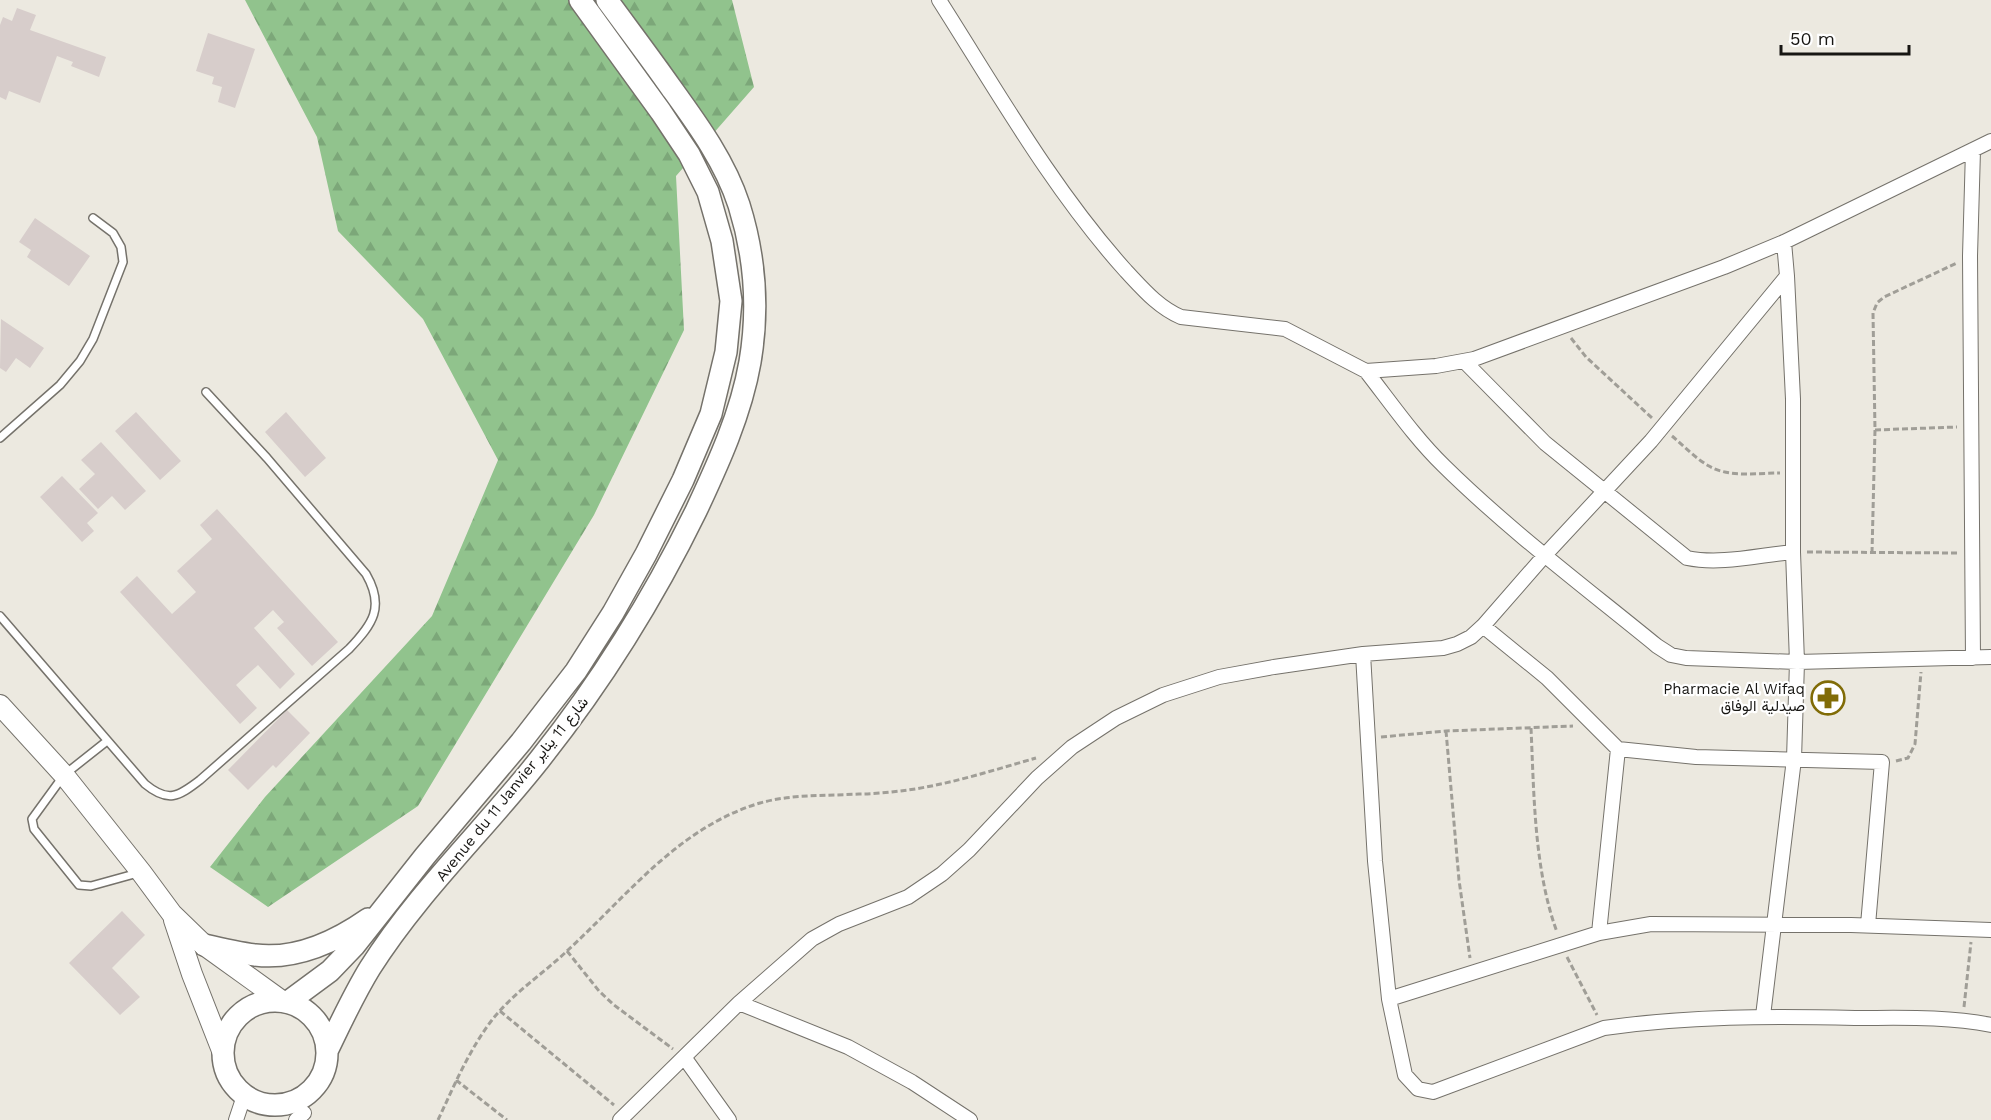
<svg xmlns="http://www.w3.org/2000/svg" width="1991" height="1120" viewBox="0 0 1991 1120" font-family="'Work Sans',Vazirmatn,sans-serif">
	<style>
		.forest { fill: url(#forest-firs) }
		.building { fill: #d7cdcb }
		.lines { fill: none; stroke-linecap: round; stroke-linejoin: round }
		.lane-casing { stroke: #75726b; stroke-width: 10 }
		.street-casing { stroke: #75726b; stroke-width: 16 }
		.secondary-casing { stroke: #75726b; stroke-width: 22 }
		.primary-casing { stroke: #75726b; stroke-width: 24 }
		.path { stroke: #a09e97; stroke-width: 3; stroke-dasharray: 6 3; stroke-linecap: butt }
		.lane { stroke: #fff; stroke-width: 7 }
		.street { stroke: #fff; stroke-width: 14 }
		.secondary { stroke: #fff; stroke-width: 20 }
		.primary { stroke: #fff; stroke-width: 21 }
		.labels { text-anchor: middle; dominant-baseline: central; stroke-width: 4.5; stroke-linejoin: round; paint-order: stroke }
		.poi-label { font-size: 15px; fill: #171613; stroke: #fff; text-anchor: end }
		.street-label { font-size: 15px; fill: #171613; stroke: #fff }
	</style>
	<defs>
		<pattern id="forest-firs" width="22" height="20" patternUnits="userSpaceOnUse" patternTransform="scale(1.5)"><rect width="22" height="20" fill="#91c38d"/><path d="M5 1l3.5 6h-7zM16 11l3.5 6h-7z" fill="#7ca779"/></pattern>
	</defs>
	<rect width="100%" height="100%" fill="#ece9e0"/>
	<path class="forest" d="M245,0H732L754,87L676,176L684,330L594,515L418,806L268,907L210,867L265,797L432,616L498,460L423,319L338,231L317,137Z"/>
	<path class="building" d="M17,8L36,15L30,30L106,57L99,77L71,66L73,62L57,56L40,103L9,91L6,100L0,97V25L3,17L12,21Z
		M208,33L255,49L235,108L218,102L222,87L212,84L214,77L196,71Z
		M35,218L90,256L69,286L27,257L31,250L19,242Z
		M1,319L44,348L30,368L16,358L6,372L0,368Z
		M136,412L181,461L160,480L115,431Z
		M286,412L326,458L305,477L265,432Z
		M101,442L146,491L125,510L112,496L98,509L79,489L95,474L81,460Z
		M62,476L98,513L87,523L94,531L82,542L40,497Z
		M217,509L338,642L312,666L277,628L284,622L273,610L254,628L295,674L280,689L258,665L236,685L257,708L240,724L120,592L137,576L172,614L196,592L177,571L212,539L200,525Z
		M287,710L310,733L276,768L273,765L248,790L228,770Z
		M122,911L145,935L112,968L140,997L120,1015L69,963Z"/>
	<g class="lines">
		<defs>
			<path id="lane" d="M0,438L60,385L80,361L93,339L123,262L121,247L113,233L93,218
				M0,616L145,784C168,803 178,797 200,780L349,649C373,624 385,607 366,574L267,458L206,392
				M107,741L64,775L32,819L34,829L79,885L91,886L138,873"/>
			<path id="street" d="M939,0C997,91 1053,190 1126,271C1143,289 1158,307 1181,317L1285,329L1366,371L1436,366L1474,359L1724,267L1784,242L1991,141
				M1973,150L1970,256L1973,658
				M1464,361L1545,443L1687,558C1721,565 1759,555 1793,552
				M1366,371C1391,403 1415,438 1444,466C1510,531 1586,588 1657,646L1671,655L1686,658L1797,662L1991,657
				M1483,626L1547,678L1618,749L1696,757L1882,762L1868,925
				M1363,654L1375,861L1389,999L1405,1075L1418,1089L1433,1092L1604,1028C1687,1016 1771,1016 1855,1018C1901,1018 1946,1016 1991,1025
				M1599,933L1618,749
				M1389,999L1599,933L1651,924L1851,925L1991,930
				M739,1003L848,1047L912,1082L970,1120
				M1763,1016L1794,759L1797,662L1793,552V399L1787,276
				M684,1057L729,1120
				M236,1120L244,1096
				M296,1120L304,1113
				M620,1120L739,1003L812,939L839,924L908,897L942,874L969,850L1037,778L1072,747L1116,718L1163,695L1219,677L1274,667L1363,654L1443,648L1457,644L1471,637L1483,626L1545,555L1651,441L1787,276L1784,242"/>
			<path id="secondary" d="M0,705L64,775L141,872L172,914L204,945L282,1001
				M174,920L192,974L223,1053"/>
			<path id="primary" d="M204,945C221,949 238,953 255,955C295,960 335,942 368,919
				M223 1053a52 52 0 1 1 104 0a52 52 0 1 1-104 0Z
				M288,1002L330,971L354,946L425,856L521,742L576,671L613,613L646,554L683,480L711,414L726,352L731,301L722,241L708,192L689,154L661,112L580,0
				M328,1049C341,1022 354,994 370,968C418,892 485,829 540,759C602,681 652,601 696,511C718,464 741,414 750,362C759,309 755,256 739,205C725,162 698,125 672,89C651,59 629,30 607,0"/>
		</defs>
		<use href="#lane" class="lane-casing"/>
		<use href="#street" class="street-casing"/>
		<use href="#secondary" class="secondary-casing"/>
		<use href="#primary" class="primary-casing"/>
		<path class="path" d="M1571,338L1586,357L1652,418
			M1875,430L1957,427
			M1672,436C1684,446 1696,459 1709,466C1729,478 1758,473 1780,473
			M1807,552L1959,553
			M1872,553L1875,430L1873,313L1877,303L1884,297L1957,263
			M1531,728C1534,793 1534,870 1557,932
			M1446,731L1459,880L1470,958
			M1381,737L1446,731L1573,726
			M1896,761L1908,758L1915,744L1921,672
			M567,951L599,991L614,1005L673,1049
			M1567,957L1597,1015
			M1964,1007L1971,942
			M500,1011L614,1105
			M456,1080L507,1120
			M438,1120C454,1086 469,1050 492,1020C513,993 543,974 568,950C628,895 679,827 760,803C792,794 825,796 859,794C875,794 892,792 908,790C951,784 994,770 1036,758"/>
		<use href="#lane" class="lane"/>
		<use href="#street" class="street"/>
		<use href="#secondary" class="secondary"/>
		<use href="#primary" class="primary"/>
	</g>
	<defs>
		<symbol id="pharmacy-ring" viewBox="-11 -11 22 22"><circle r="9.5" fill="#fff" stroke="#816c07" stroke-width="1.5"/><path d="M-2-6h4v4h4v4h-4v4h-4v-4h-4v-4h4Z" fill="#816c07"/></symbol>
	</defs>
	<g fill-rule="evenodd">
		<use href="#pharmacy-ring" x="1809" y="679" width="38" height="38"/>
	</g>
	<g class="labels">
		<g class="poi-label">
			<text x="1805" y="689">Pharmacie Al Wifaq<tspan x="1805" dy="17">صيدلية الوفاق</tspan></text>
		</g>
		<g class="street-label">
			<text transform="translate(512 789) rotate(-51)">Avenue du 11 Janvier شارع 11 يناير</text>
		</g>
	</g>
	<path d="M1781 45v9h128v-9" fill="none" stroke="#171613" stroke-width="3"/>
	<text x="1790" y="45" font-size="18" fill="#171613" stroke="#ffffff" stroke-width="4.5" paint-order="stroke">50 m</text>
</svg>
